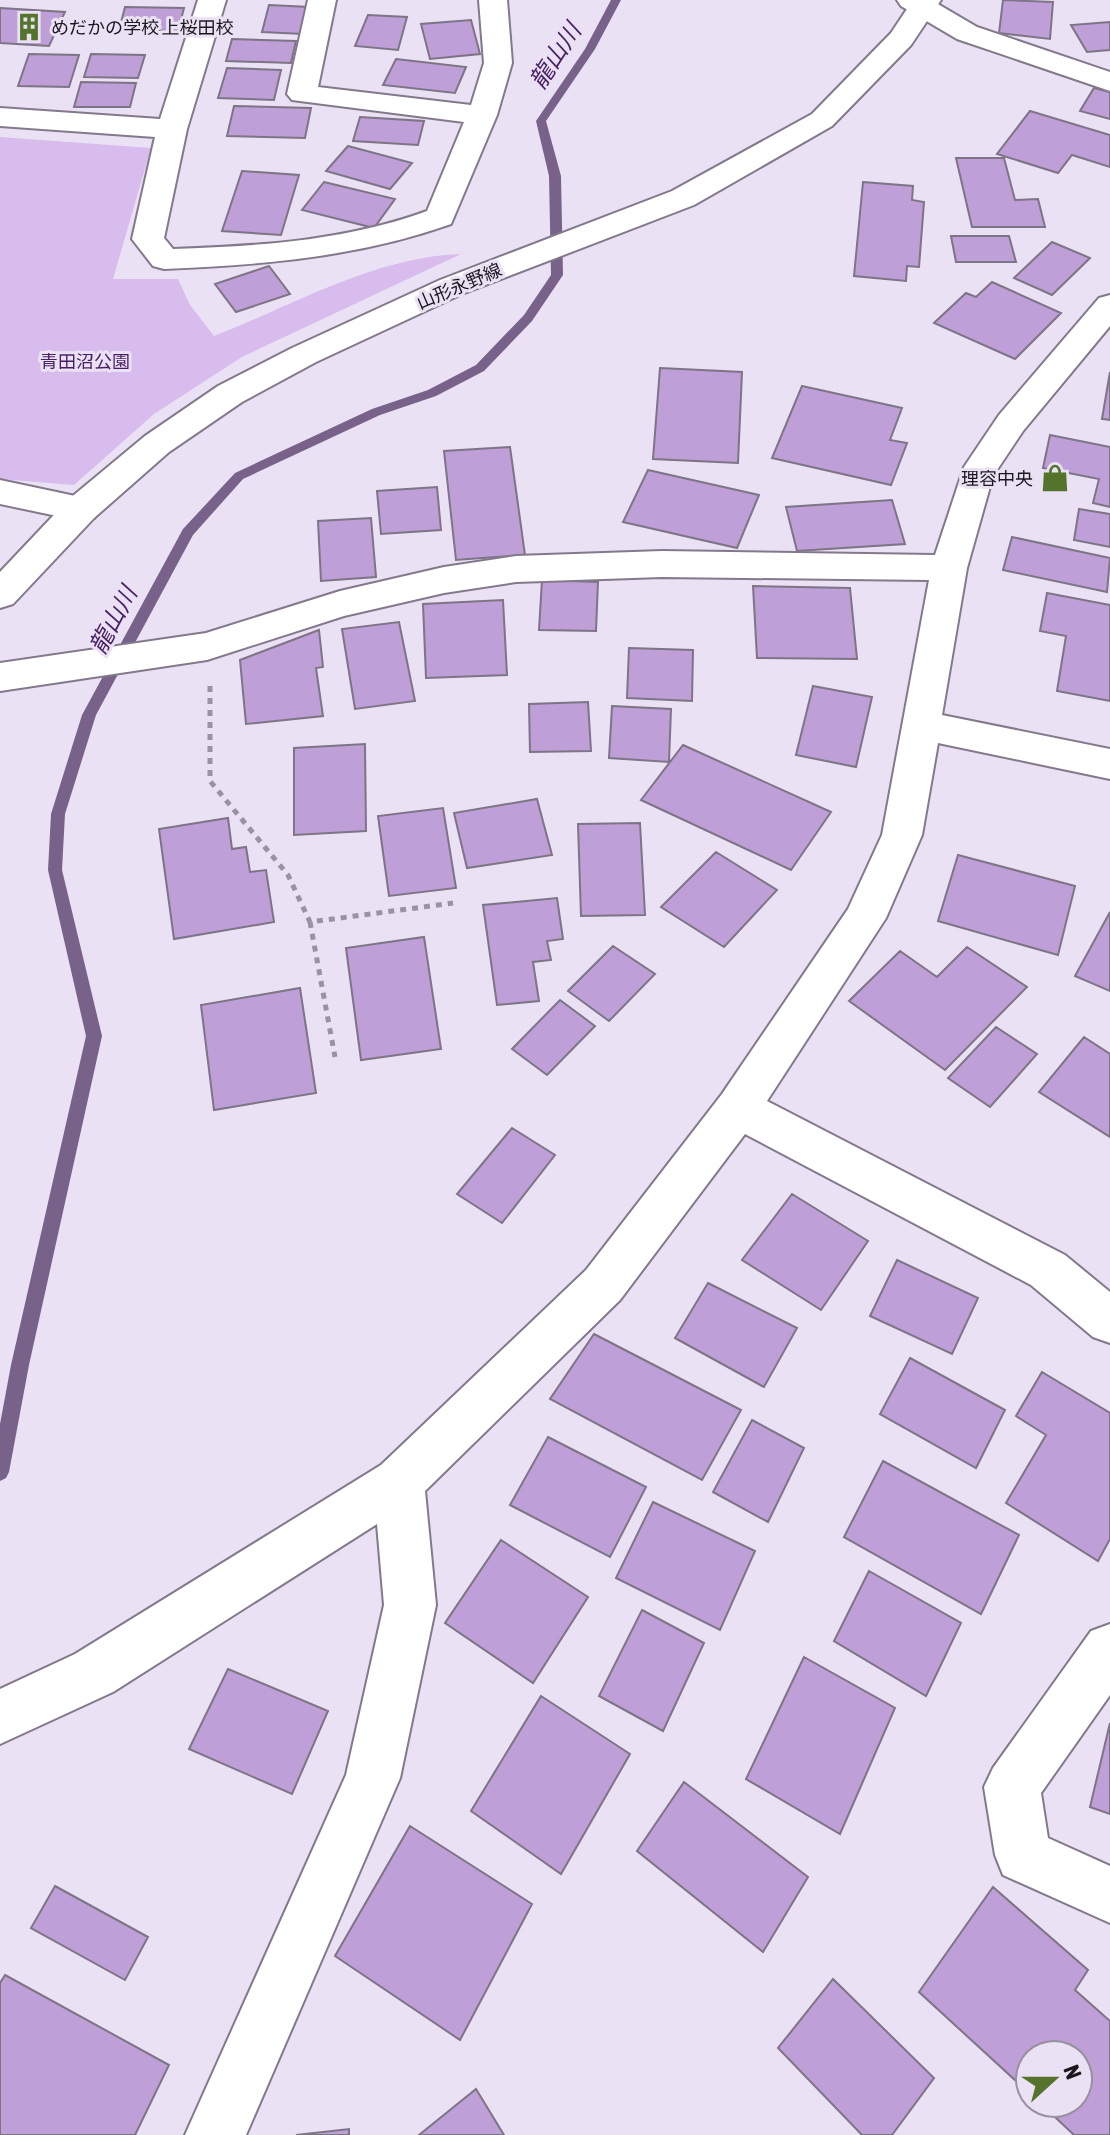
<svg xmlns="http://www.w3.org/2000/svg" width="1110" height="2135" viewBox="0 0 1110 2135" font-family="'Asap Condensed','Noto Sans JP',sans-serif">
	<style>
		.green { fill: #d7bced }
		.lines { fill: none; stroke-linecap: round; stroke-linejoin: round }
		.stream { fill: #78628a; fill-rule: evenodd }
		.building { fill: #be9fd8; stroke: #7d7485; stroke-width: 2 }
		.minor-casing { stroke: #83798b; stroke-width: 4 }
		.major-casing { stroke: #83798b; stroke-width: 4 }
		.path { stroke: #9992a0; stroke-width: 5; stroke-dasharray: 6 6; stroke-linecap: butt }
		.minor { fill: #fff; fill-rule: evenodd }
		.major { fill: #fff; fill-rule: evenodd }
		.labels { text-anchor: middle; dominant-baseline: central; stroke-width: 6; stroke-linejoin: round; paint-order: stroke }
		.far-poi-label { font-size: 18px; fill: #1a171d; stroke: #ebe1f4; text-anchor: start }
		.far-street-label { font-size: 18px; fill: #1a171d; stroke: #ebe1f4 }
		.far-park-label { font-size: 18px; fill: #471e61; stroke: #ebe1f4 }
		.water-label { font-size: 24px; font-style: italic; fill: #481f63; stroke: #ebe1f4 }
	</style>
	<rect width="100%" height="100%" fill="#ebe1f4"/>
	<path class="green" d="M0,137L151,148L113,279H178L190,305L214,336C294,305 374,257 461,254L242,357L154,414L74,485L0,479Z"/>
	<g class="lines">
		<path class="stream" d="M611,0H621L595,49L546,121L561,176L563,275L532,321L484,371L436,396L380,415L243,479L193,535L96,715L65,814L62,870L102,1036L29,1365L9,1472L6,1478L0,1481V1424L11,1365L86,1036L48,870L51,814L82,715L183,529L235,473L372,409L428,390L476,365L524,315L551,275L549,176L536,121L585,49Z"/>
	</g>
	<path class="building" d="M1003,0L1053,2L1050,39L999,33Z
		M269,5L309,7L303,34L262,32Z
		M125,7L184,8L178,31L119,30Z
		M0,8L65,12L49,46L0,43Z
		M368,15L407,17L398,50L355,46Z
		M471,20L480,54L430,59L421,24Z
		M1110,22V50L1087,52L1071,25Z
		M232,39L296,41L291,63L226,61Z
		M29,54L79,55L69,87L18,86Z
		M91,54L145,55L138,78L84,77Z
		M396,59L466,67L455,93L383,85Z
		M227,68L281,70L274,100L218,98Z
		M81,82L136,83L130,107H74Z
		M1094,88L1110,92V119L1080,111Z
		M234,106L311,108L305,138L227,136Z
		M1030,111L1110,135V167L1072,155L1058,173L997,154Z
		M360,117L424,121L418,145L353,141Z
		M348,146L412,163L390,189L326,171Z
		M956,158H1004L1015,200L1038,199L1045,227H972Z
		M242,171L299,175L281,235L222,231Z
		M324,182L395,199L374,228L302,210Z
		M863,182L913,186L912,200L924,202L919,267L907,266L906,281L854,276Z
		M951,236H1009L1016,262H956Z
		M1052,242L1090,258L1052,295L1014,278Z
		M269,266L290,294L236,312L215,284Z
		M992,282L1061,313L1015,359L934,323L966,293L976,297Z
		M660,368L742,372L738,463L653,459Z
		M1110,372V420L1102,419Z
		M802,386L902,408L890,440L907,443L891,485L772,458Z
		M1050,435L1110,447V507L1093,503L1099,479L1043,468Z
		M510,447L525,555L456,560L444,451Z
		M648,470L759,495L737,548L623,522Z
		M437,487L441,530L381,534L377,491Z
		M892,500L905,544L797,551L786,507Z
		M1079,509L1110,514V547L1074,540Z
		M371,518L376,577L321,581L318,521Z
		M1012,537L1110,558L1107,592L1003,570Z
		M542,580L598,582L596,631L539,630Z
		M753,586L850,588L857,659L757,658Z
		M1047,593L1110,605V701L1057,691L1066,636L1040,631Z
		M503,600L507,675L426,678L423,604Z
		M399,622L415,701L355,709L342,629Z
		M319,630L323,667L316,668L323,716L246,724L240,660Z
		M629,648L693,650L692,701L627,698Z
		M813,686L872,697L856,767L796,755Z
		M588,702L591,751L530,752L529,704Z
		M612,706L671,709L669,762L609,758Z
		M365,744L366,831L294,835V748Z
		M683,745L831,812L791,870L641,800Z
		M537,799L552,855L467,868L454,813Z
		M443,808L456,888L389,896L378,816Z
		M228,818L232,849L246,847L250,872L266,870L274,922L174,939L159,829Z
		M640,823L645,915L581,916L578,824Z
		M716,852L777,890L724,947L661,907Z
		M958,855L1075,886L1058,955L938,921Z
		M557,898L563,939L547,941L551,960L533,962L539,1001L497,1005L483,905Z
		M1110,912V991L1075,976Z
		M424,937L441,1049L361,1060L346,948Z
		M613,946L655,974L609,1021L568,991Z
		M967,947L1027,987L945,1070L849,1001L900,951L937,977Z
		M300,988L316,1093L214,1110L201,1005Z
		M560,1000L595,1026L547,1075L512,1049Z
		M996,1027L1037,1054L990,1107L948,1078Z
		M1084,1037L1110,1054V1137L1039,1092Z
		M512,1128L555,1155L502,1223L457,1194Z
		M792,1194L868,1241L821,1310L742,1260Z
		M897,1260L978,1298L952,1354L870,1316Z
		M708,1283L797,1328L764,1387L675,1338Z
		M594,1334L741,1410L702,1480L550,1399Z
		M910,1358L1005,1410L976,1468L880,1414Z
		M1042,1372L1110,1413V1539L1098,1561L1006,1503L1046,1435L1016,1416Z
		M752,1420L804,1448L768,1522L713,1492Z
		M548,1437L646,1487L610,1557L510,1505Z
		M883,1461L1019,1535L981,1614L844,1537Z
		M653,1502L755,1551L720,1630L616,1578Z
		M501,1540L588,1597L533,1683L445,1623Z
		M869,1571L961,1623L926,1696L834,1641Z
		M642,1610L704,1643L663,1731L599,1696Z
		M804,1657L895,1708L840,1834L746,1779Z
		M228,1669L328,1711L292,1794L189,1749Z
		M541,1696L630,1754L561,1874L471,1811Z
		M1110,1723V1814L1090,1807Z
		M684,1782L808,1877L763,1952L637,1851Z
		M410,1826L532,1904L460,2040L335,1956Z
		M55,1886L148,1937L125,1980L31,1928Z
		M993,1887L1088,1970L1075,1990L1110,2021V2135H1074L1040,2103H1078V2055H1030V2094L919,1992Z
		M5,1975L169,2065L135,2135H0V1983Z
		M833,1979L934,2078L892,2135H862L778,2048Z
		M476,2089L504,2135H419Z
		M349,2129V2135H296Z"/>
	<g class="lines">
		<defs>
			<path id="minor" d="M198,0H226L187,129L164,238L173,249C259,246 345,241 427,211L464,122L292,100L287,94L308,0H336L318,87L471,105L484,63L479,0H507L512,63L497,115L451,224C358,257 263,265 164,269L153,266L132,239L155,137L0,126V108L160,119Z
				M897,0H931L977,27L1110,72V91L957,39L901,6Z
				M1110,295V326L1023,431L993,476L967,568L942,715L1110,749V779L938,743L922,835L886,918L767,1101L1065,1255L1110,1292V1343L1093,1337L1031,1285L745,1134L620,1300L425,1491L436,1605L400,1778L246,2135H185L346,1775L384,1605L377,1524L113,1692L0,1744V1689L75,1654L381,1465L586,1270L722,1094L848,909L882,835L929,580L662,577L516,582L444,593L344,616L207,660L0,691V663L206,633L340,591L444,567L516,556L662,551L935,555L964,467L999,415L1099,298Z
				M0,480L94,500L99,509L94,518L81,521L0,504Z
				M1110,1624V1695L1041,1793L1048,1838L1110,1866V1923L1003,1875L995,1855L984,1787L993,1768L1091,1631Z"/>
			<path id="major" d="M913,0H941L911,45L832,126L694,205L462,294L316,362L242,402L169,452L94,518L13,604L0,608V572L68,500L145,436L218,386L292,348L440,280L672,191L812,114L891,33Z"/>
		</defs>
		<use href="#minor" class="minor-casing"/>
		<use href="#major" class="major-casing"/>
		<path class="path" d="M210,686V781L288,875L310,922L453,903
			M310,922L335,1057"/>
		<use href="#minor" class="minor"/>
		<use href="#major" class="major"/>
	</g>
	<defs>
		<symbol id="building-bare" viewBox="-9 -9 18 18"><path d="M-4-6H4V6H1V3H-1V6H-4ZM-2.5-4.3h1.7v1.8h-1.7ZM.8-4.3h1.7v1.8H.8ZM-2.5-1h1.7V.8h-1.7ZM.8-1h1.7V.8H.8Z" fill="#54742b" stroke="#ebe1f4" stroke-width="2.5" paint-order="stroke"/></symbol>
		<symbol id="shop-bare" viewBox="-9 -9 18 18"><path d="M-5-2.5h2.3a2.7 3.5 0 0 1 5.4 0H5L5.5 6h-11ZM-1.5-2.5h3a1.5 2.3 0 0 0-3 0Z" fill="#54742b" stroke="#ebe1f4" stroke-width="2.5" paint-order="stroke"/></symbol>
	</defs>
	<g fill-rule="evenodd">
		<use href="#building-bare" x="9" y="7" width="40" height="40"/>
		<use href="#shop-bare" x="1035" y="458" width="40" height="40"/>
	</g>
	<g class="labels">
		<g class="far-poi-label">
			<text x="51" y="27">めだかの学校 上桜田校</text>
			<text x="1033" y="478" text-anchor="end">理容中央</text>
		</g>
		<g class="far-street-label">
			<text transform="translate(459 286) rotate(-23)">山形永野線</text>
		</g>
		<g class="far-park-label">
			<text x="85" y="361">青田沼公園</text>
		</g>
		<g class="water-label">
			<text transform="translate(555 56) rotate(-57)">龍山川</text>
			<text transform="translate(113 620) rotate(-62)">龍山川</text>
		</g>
	</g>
	<g transform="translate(1054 2079) rotate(69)"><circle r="38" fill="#ebe1f4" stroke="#97909e" stroke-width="2"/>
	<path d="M0-6L14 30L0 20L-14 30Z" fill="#54742b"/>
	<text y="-12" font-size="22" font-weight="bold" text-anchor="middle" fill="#1a171d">N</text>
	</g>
</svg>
